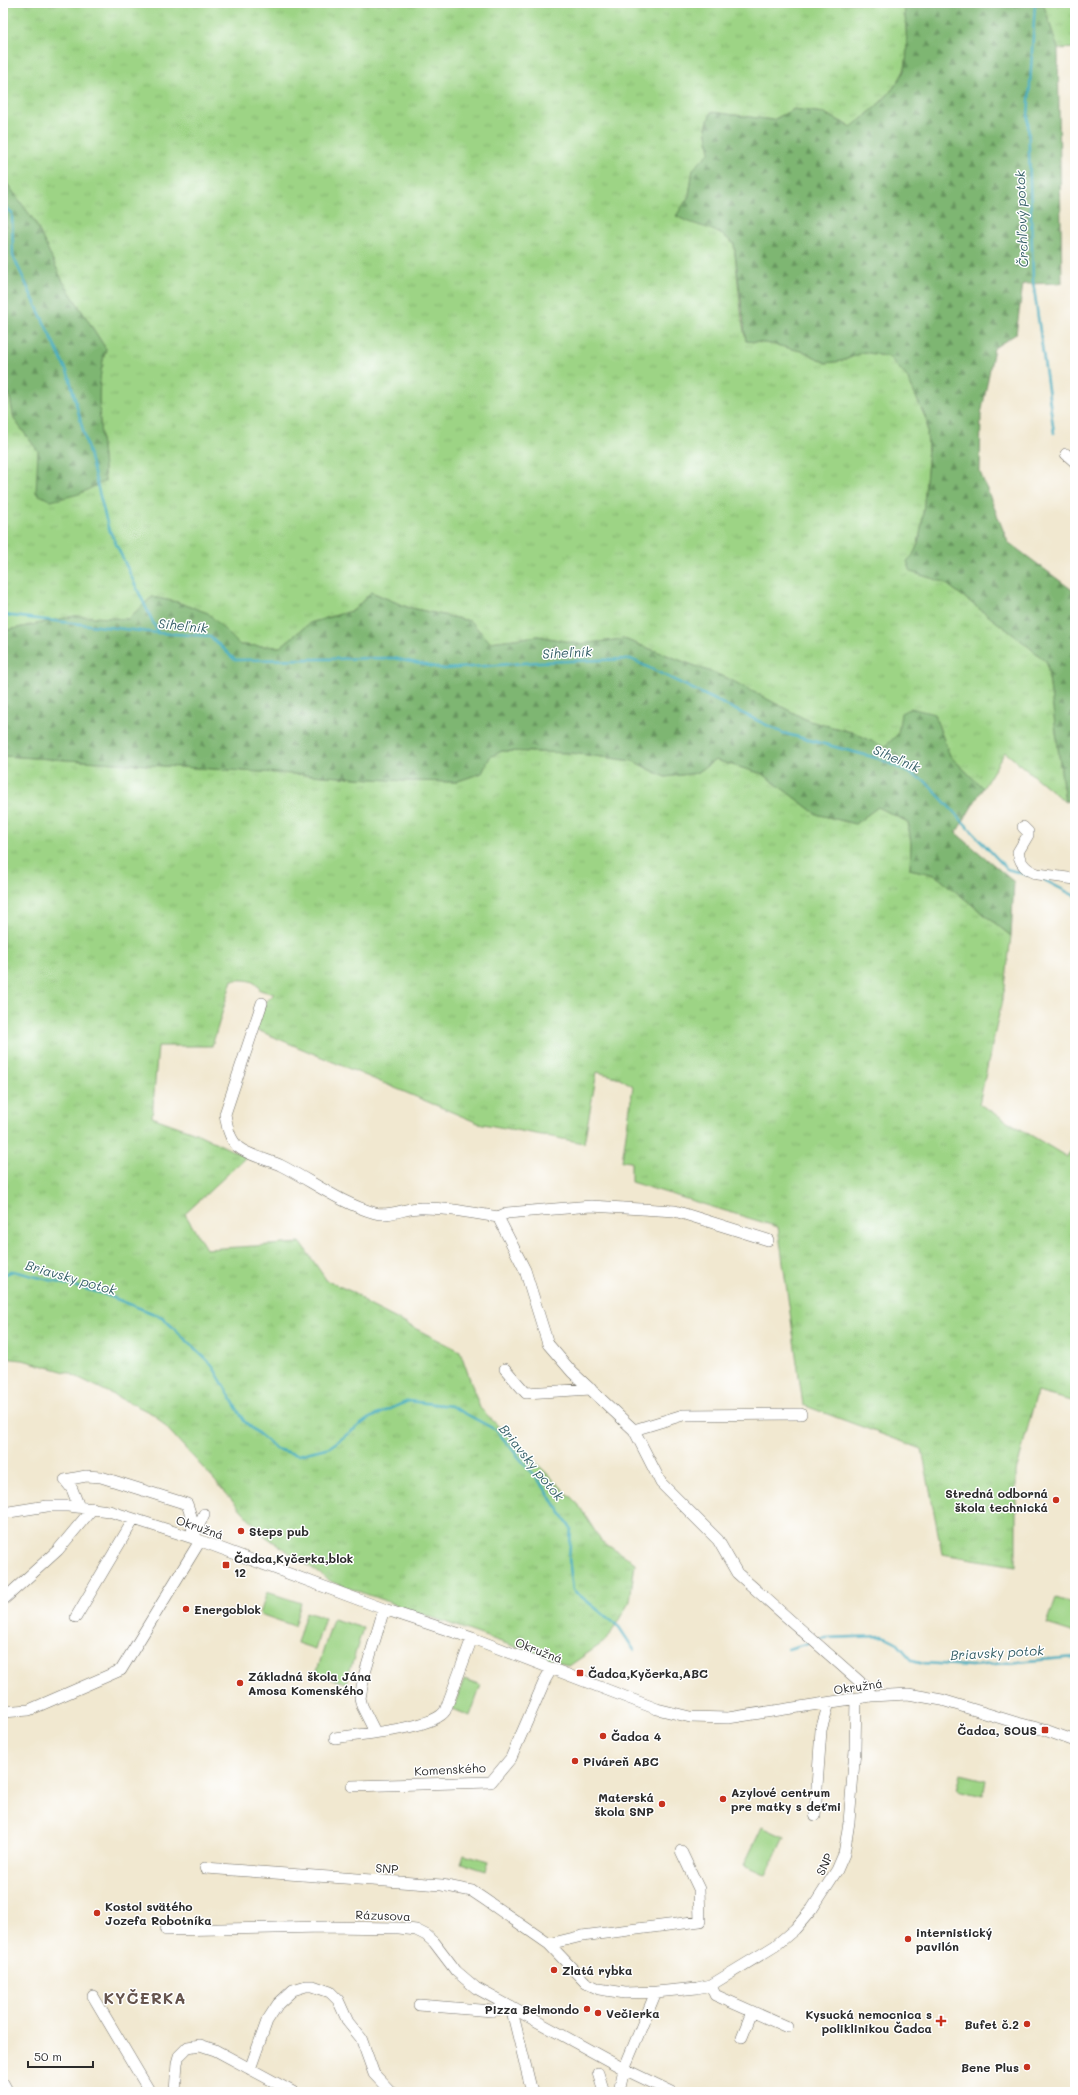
<svg xmlns="http://www.w3.org/2000/svg" width="1078" height="2095" viewBox="0 0 1078 2095" font-family="Mali,sans-serif">
	<style>
		.grass { fill: url(#grass-tufts); stroke: #648058 }
		.forest { fill: url(#forest-firs); stroke: #54704e }
		.park { fill: #9dd485; stroke: #648058 }
		.lines { fill: none; stroke-linecap: round; stroke-linejoin: round }
		.stream { stroke: #40abbf; stroke-width: 2.5 }
		.minor-casing { stroke: #706d65; stroke-width: 12 }
		.minor { stroke: #fff; stroke-width: 11 }
		.poi-dot { fill: #c8321e; stroke: #fff; stroke-width: 1.5 }
		.labels { text-anchor: middle; dominant-baseline: central; stroke-width: 3; stroke-linejoin: round; paint-order: stroke }
		.poi-label { font-size: 12px; font-weight: bold; fill: #2b2b2b; stroke: #fff; text-anchor: start }
		.street-label { font-size: 12px; fill: #2b2b2b; stroke: #fff }
		.water-label { font-size: 13px; font-style: italic; fill: #335e66; stroke: #fff }
		.district-label { font-size: 16px; font-weight: bold; letter-spacing: 1px; fill: #65544d; stroke: #fff }
	</style>
	<defs>
		<pattern id="grass-tufts" width="24" height="20" patternUnits="userSpaceOnUse"><rect width="24" height="20" fill="#9dd485"/><path d="M3 7l-1-3M5 7V3M7 7l1-3M15 17l-1-3M17 17v-4M19 17l1-3" fill="none" stroke="#87b673"/></pattern>
		<pattern id="forest-firs" width="22" height="20" patternUnits="userSpaceOnUse"><rect width="22" height="20" fill="#7eb672"/><path d="M5 1l3.5 6h-7zM16 11l3.5 6h-7z" fill="#67945e"/></pattern>
	</defs>
	<rect width="100%" height="100%" fill="#fff"/>
	<filter id="ink" filterUnits="userSpaceOnUse"><feTurbulence type="fractalNoise" baseFrequency=".025" numOctaves="2"/><feDisplacementMap in="SourceGraphic" scale="8" xChannelSelector="R" yChannelSelector="G"/><feConvolveMatrix kernelMatrix="1 2 1 2 8 2 1 2 1" color-interpolation-filters="sRGB"/></filter>
	<filter id="wash" filterUnits="userSpaceOnUse"><feTurbulence type="fractalNoise" baseFrequency=".012" numOctaves="4" result="noise"/><feDisplacementMap in="SourceGraphic" scale="16" xChannelSelector="R" yChannelSelector="G"/><feGaussianBlur stdDeviation="0.9" result="paint"/><feColorMatrix in="noise" values="0 0 0 0 0 0 0 0 0 0 0 0 0 0 0 0 0 1.4 0 .05"/><feComposite in="paint" operator="in"/></filter>
	<g filter="url(#wash)">
		<rect width="100%" height="100%" fill="#f1e8d0"/>
		<path class="grass" d="M3,3H904C905,20 910,55 904,71C893,94 871,111 852,127L824,113L794,109L773,120L711,112L706,127L710,152L693,169L689,196L677,216C687,222 696,223 707,226C717,230 726,237 734,244L742,321L746,341L772,344L805,352L826,363L842,361L864,352L890,357L907,377L927,421L928,461L922,524L918,544L913,555L911,572L944,582L1023,642L1047,662L1065,802L1005,752L983,788L950,756L934,714L898,734L884,748L855,733L809,721L727,678L624,639L580,644L538,636L490,642L470,621L407,607L371,592L354,610L310,623L280,647L239,645L208,613L177,602L152,597L128,619L75,616L3,631V387L9,393L14,419L38,451L105,481C102,438 93,390 106,349L62,280L35,222L3,178Z
			M1043,3H1075V48L1058,49Z
			M502,751L571,753L633,761L665,777L697,773L715,760L763,774L816,814L855,824L878,807L908,822L911,844L910,869L935,875L1011,936L1005,987L979,1104L1067,1157L1075,1139V1402L1037,1392L1016,1472V1566L942,1554L922,1449L803,1405L778,1227L631,1182V1162L622,1161L633,1086L620,1078L597,1072L584,1143L478,1123L255,1029L265,1003L274,994L260,990C255,978 242,980 232,980L212,1046H158L152,1117L196,1133L246,1157L185,1214L206,1249L301,1243L327,1281L355,1293L369,1305L460,1351L480,1408L578,1504L601,1541L635,1563L630,1601L607,1640L569,1666L332,1582L265,1536L155,1415L69,1373L23,1360L3,1358V756L406,781L455,782L482,773L490,756Z"/>
		<path class="forest" d="M904,3H1043L1058,49L1062,283L1023,284L1016,334L994,348L981,415L980,472L1008,542L1075,592V798L1065,802L1047,662L1023,642L944,582L911,572L907,561L913,555L918,544L922,524L928,461L927,421L907,377L889,357L864,352L842,361L826,363L805,352L772,344L746,341L734,244C713,225 698,228 676,216L689,196L693,169L710,152L706,127L711,112L773,120L794,109L824,113L851,127C871,112 893,94 904,71C910,55 905,20 904,3Z
			M3,178L35,222L62,280L106,349C93,390 102,438 105,481L79,494L51,501L36,493L38,451L14,419L9,393L3,387Z
			M371,592L407,607L470,621L490,642L538,636L580,644L624,639L727,678L809,721L855,733L884,747L898,734L901,713L911,708L934,714L950,756L983,788L956,833L1014,882L1011,936L935,875L910,869L911,844L908,822L878,807L855,824L816,814L763,774L715,760L697,773L665,777L633,761L571,753L502,751L490,757L482,773L455,782L406,781L3,756V631L75,616L128,619L152,597L177,602L208,613L240,645L280,647L310,623L354,610Z"/>
		<path class="park" d="M267,1592L301,1603L294,1626L260,1614Z
			M1056,1598L1075,1604V1633L1047,1624Z
			M306,1612L325,1618L315,1649L297,1643Z
			M333,1619L363,1628L346,1683L316,1674Z
			M464,1679L481,1685L470,1716L453,1709Z
			M961,1774L986,1780L983,1796L957,1790Z
			M762,1827L784,1837L766,1875L744,1865Z
			M464,1854L489,1861L486,1871L461,1863Z"/>
		<g class="lines">
			<path class="stream" d="M1035,3L1028,118L1033,281L1054,433
				M3,205L12,213L13,256L69,376L108,527L158,633
				M3,615L158,633L210,636L235,660L393,658L444,669L538,662L631,659L783,733L880,759L925,781L1007,869L1028,875
				M1044,880L1075,896
				M3,1275L13,1271L101,1293L162,1317L212,1365L244,1421L276,1449L298,1455L330,1447L368,1419L408,1401L451,1406L496,1430L543,1486L571,1528L569,1559L573,1590L619,1627L634,1650
				M817,1640L825,1638L884,1636L896,1642L912,1660L924,1663L971,1666L1075,1657
				M788,1649L811,1642"/>
		</g>
	</g>
	<g filter="url(#ink)">
		<g class="lines">
			<defs>
				<path id="minor" d="M1066,454L1075,462
					M1023,827L1028,832V835L1018,852C1020,864 1027,871 1038,874L1075,879
					M262,1003L225,1114C227,1126 229,1138 238,1147C247,1155 269,1160 280,1165C312,1181 340,1203 375,1213C389,1217 405,1208 420,1208C446,1207 473,1213 498,1217
					M768,1240L675,1211L591,1206L507,1213L498,1217L525,1270L548,1344L572,1372L634,1430L661,1483L718,1540L737,1573L868,1689L871,1696
					M505,1369L526,1393L591,1389
					M634,1430L683,1415L801,1414
					M79,1507L72,1489L65,1480L86,1476L101,1477L187,1504L192,1519L193,1538
					M3,1513L47,1506H69L109,1511L134,1519L193,1538L384,1609L472,1638L657,1709L690,1717L728,1718L871,1696L908,1694L942,1700L1014,1722L1045,1730L1075,1741
					M194,1536L204,1514
					M3,1600L58,1550L93,1508
					M76,1617L134,1519
					M3,1712L29,1710L121,1670L200,1541
					M375,1732L362,1706L360,1698L364,1676L384,1609
					M335,1738C358,1734 433,1729 445,1711L472,1638
					M352,1786L491,1782L511,1758L545,1680L552,1668
					M815,1815L821,1730L829,1703
					M205,1868L442,1885L472,1891L484,1899L549,1944L586,1983L599,1989L625,1993L656,1992L697,1988L711,1985L775,1946L795,1929L812,1909L837,1870L844,1854L849,1822L855,1750L856,1698
					M166,1930L325,1927L399,1928L416,1930L426,1935L434,1942L456,1971L476,1988L624,2069L672,2092
					M549,1944L582,1936L700,1921L699,1889L681,1851
					M711,1985L715,1995L787,2027
					M93,1996L150,2092
					M419,2005L492,2011L511,2007L532,2092
					M742,2037L752,2012
					M250,2069L267,2021L278,2004L293,1990L306,1986H313L330,1992L338,2000L348,2022L361,2038L374,2074L391,2092
					M598,2073L604,2092
					M3,2083L8,2092
					M175,2092L177,2063L179,2056L188,2047L200,2045L215,2050L293,2092
					M619,2092L624,2069L656,1992"/>
			</defs>
			<use href="#minor" class="minor-casing"/>
			<use href="#minor" class="minor"/>
		</g>
	</g>
	<g class="poi-dot">
		<circle cx="1056" cy="1500" r="4"/>
		<circle cx="241" cy="1531" r="4"/>
		<rect x="222" y="1561" width="8" height="8" rx="2"/>
		<circle cx="186" cy="1609" r="4"/>
		<rect x="576" y="1669" width="8" height="8" rx="2"/>
		<circle cx="240" cy="1683" r="4"/>
		<rect x="1041" y="1726" width="8" height="8" rx="2"/>
		<circle cx="603" cy="1736" r="4"/>
		<circle cx="575" cy="1761" r="4"/>
		<circle cx="723" cy="1799" r="4"/>
		<circle cx="662" cy="1804" r="4"/>
		<circle cx="97" cy="1913" r="4"/>
		<circle cx="908" cy="1939" r="4"/>
		<circle cx="554" cy="1970" r="4"/>
		<circle cx="587" cy="2009" r="4"/>
		<circle cx="598" cy="2013" r="4"/>
		<path d="M939 2015h4v4h4v4h-4v4h-4v-4h-4v-4h4z"/>
		<circle cx="1027" cy="2024" r="4"/>
		<circle cx="1027" cy="2067" r="4"/>
	</g>
	<g class="labels">
		<g class="poi-label">
			<text x="1048" y="1493" text-anchor="end">Stredná odborná<tspan x="1048" dy="14">škola technická</tspan></text>
			<text x="249" y="1531">Steps pub</text>
			<text x="234" y="1558">Čadca,Kyčerka,blok<tspan x="234" dy="14">12</tspan></text>
			<text x="194" y="1609">Energoblok</text>
			<text x="588" y="1673">Čadca,Kyčerka,ABC</text>
			<text x="248" y="1676">Základná škola Jána<tspan x="248" dy="14">Amosa Komenského</tspan></text>
			<text x="1037" y="1730" text-anchor="end">Čadca, SOUS</text>
			<text x="611" y="1736">Čadca 4</text>
			<text x="583" y="1761">Piváreň ABC</text>
			<text x="731" y="1792">Azylové centrum<tspan x="731" dy="14">pre matky s deťmi</tspan></text>
			<text x="654" y="1797" text-anchor="end">Materská<tspan x="654" dy="14">škola SNP</tspan></text>
			<text x="105" y="1906">Kostol svätého<tspan x="105" dy="14">Jozefa Robotníka</tspan></text>
			<text x="916" y="1932">internistický<tspan x="916" dy="14">pavilón</tspan></text>
			<text x="562" y="1970">Zlatá rybka</text>
			<text x="579" y="2009" text-anchor="end">Pizza Belmondo</text>
			<text x="606" y="2013">Večierka</text>
			<text x="932" y="2014" text-anchor="end">Kysucká nemocnica s<tspan x="932" dy="14">poliklinikou Čadca</tspan></text>
			<text x="1019" y="2024" text-anchor="end">Bufet č.2</text>
			<text x="1019" y="2067" text-anchor="end">Bene Plus</text>
		</g>
		<g class="street-label">
			<text transform="translate(200 1527) rotate(19)">Okružná</text>
			<text transform="translate(539 1650) rotate(21)">Okružná</text>
			<text transform="translate(858 1686) rotate(-8)">Okružná</text>
			<text transform="translate(450 1769) rotate(-3)">Komenského</text>
			<text transform="translate(824 1864) rotate(-64)">SNP</text>
			<text transform="translate(387 1868) rotate(4)">SNP</text>
			<text transform="translate(383 1915) rotate(2)">Rázusova</text>
		</g>
		<g class="water-label">
			<text transform="translate(1021 219) rotate(-92)">Črchľový potok</text>
			<text transform="translate(183 625) rotate(6)">Siheľník</text>
			<text transform="translate(567 652) rotate(-3)">Siheľník</text>
			<text transform="translate(897 758) rotate(23)">Siheľník</text>
			<text transform="translate(71 1277) rotate(16)">Briavsky potok</text>
			<text transform="translate(532 1462) rotate(51)">Briavsky potok</text>
			<text transform="translate(997 1652) rotate(-3)">Briavsky potok</text>
		</g>
		<g class="district-label">
			<text x="145" y="1997">KYČERKA</text>
		</g>
	</g>
	<rect width="1078" height="2095" fill="none" stroke="#fff" stroke-width="16"/>
	<path d="M28 2061v6h65v-6" fill="none" stroke="#2b2b2b" stroke-width="2"/>
	<text x="34" y="2061" font-size="12" fill="#2b2b2b" stroke="#ffffff" stroke-width="3" paint-order="stroke">50 m</text>
</svg>
